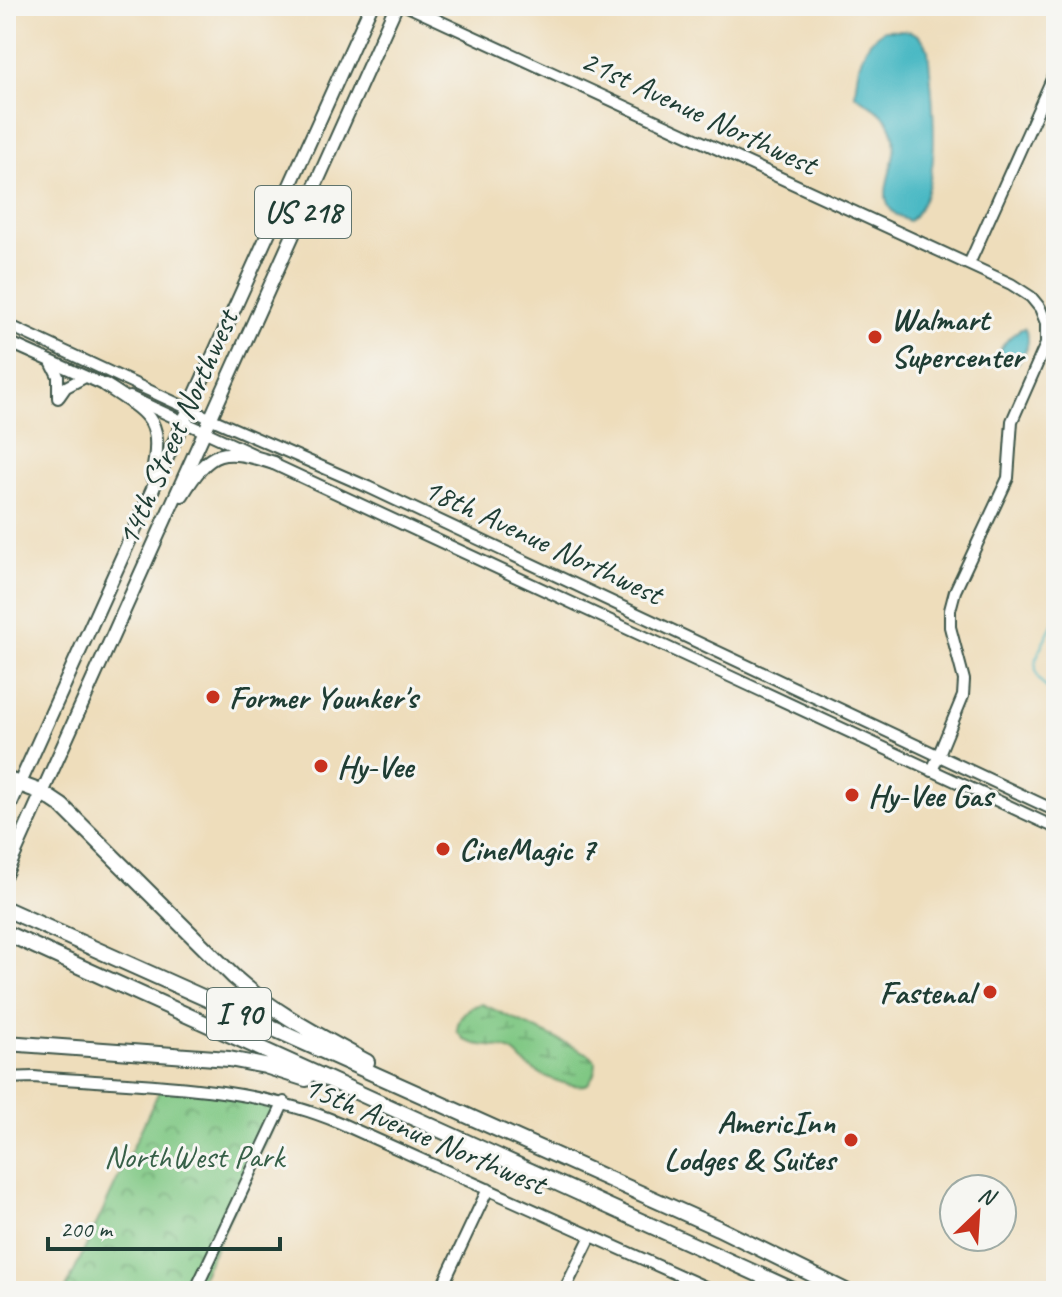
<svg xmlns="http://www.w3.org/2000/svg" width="1062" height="1297" viewBox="0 0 1062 1297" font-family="Caveat,sans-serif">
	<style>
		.wetland { fill: url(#wetland-marsh); stroke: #50825c; stroke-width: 2 }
		.park { fill: url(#park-crowns); stroke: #50825c; stroke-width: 2 }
		.water { fill: #4bb9c4; stroke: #357b7c; stroke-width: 2 }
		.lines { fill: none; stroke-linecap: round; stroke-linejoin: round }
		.stream { stroke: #4bb9c4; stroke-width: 2 }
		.minor-casing { stroke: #3e5548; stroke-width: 14 }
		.major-casing { stroke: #3e5548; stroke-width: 16 }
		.highway-casing { stroke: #3e5548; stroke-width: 18 }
		.minor { stroke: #fff; stroke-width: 10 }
		.major { stroke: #fff; stroke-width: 12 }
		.highway { stroke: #fff; stroke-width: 14 }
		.poi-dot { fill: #c8321e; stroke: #f6f6f2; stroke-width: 3 }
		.labels { text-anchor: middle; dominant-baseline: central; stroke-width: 6; stroke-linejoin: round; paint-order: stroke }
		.shield { fill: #f6f6f2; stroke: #60746d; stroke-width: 2 }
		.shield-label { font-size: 30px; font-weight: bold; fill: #1f3d34 }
		.street-label { font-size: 32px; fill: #1f3d34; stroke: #f6f6f2 }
		.poi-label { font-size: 32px; font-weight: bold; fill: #1f3d34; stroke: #f6f6f2; text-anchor: start }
		.park-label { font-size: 32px; fill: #376048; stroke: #f6f6f2 }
	</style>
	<defs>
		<pattern id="wetland-marsh" width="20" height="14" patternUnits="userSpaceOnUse" patternTransform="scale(2)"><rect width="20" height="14" fill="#80c884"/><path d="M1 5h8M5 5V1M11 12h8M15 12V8" fill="none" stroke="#68a46d"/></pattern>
		<pattern id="park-crowns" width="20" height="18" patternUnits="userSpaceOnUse" patternTransform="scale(2)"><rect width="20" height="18" fill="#80c884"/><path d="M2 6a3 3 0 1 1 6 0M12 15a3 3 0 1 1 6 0" fill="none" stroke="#68a46d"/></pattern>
	</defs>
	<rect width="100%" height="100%" fill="#f6f6f2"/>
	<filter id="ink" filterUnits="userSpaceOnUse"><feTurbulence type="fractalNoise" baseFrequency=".0125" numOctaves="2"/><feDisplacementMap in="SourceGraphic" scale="16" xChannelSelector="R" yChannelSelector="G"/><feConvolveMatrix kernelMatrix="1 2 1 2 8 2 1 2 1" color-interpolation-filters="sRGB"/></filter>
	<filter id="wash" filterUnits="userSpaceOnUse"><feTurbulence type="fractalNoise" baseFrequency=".006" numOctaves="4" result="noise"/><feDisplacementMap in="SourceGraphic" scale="32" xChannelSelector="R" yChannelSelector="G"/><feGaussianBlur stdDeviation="1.8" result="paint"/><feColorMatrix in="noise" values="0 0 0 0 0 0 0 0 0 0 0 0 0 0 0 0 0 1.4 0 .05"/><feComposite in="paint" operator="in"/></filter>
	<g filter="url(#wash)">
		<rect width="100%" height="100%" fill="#edb"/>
		<path class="wetland" d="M482,1004L589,1054L596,1062L595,1073L588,1084C572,1090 542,1076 528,1066C521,1061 517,1053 509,1050C491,1043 468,1050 457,1031C458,1015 467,1007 482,1004Z"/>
		<path class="park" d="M161,1087L284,1102L195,1291H65Z"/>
		<path class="water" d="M884,30C903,29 922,29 928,50C932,94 946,190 909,221C858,203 911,160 889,123C882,111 865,102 855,95C857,68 861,43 884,30Z
			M1024,328C1033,340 1025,352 1018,363L1004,362L999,354C1002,344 1013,332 1024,328Z"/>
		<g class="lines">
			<path class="stream" d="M1056,617C1041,649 1019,672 1056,695"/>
		</g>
	</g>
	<g filter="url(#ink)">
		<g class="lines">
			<defs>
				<path id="minor" d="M407,6L1011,284L1031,297L1040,308L1046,323V344L1012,421L1008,478L955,591L950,610V627L964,680L963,696L932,771
					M969,264L1056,70
					M6,324L189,409L368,487L1056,811
					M6,341L111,388
					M51,362L58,376V398
					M59,397L66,387L85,377
					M130,397L253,454
					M267,461L1056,828
					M6,1078L34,1077C136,1085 246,1083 340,1123L714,1291
					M195,1291L284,1102
					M440,1291L488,1189
					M564,1291L591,1236"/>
				<path id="major" d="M105,385C151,415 164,419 152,477
					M182,495C211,448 222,447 274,463
					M6,814L371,6
					M6,873L396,6"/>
				<path id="highway" d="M6,779L41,792L62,806L234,977C274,1013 320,1036 367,1062
					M6,909L718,1228L846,1291
					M6,933L795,1291
					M6,1043L229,1059L265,1066L306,1079"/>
			</defs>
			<use href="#minor" class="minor-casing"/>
			<use href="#major" class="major-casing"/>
			<use href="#highway" class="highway-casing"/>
			<use href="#minor" class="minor"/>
			<use href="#major" class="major"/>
			<use href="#highway" class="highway"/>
		</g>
	</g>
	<g class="poi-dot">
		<circle cx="875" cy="337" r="8"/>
		<circle cx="213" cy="697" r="8"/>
		<circle cx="321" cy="766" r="8"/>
		<circle cx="852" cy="795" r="8"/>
		<circle cx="443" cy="849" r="8"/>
		<circle cx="990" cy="992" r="8"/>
		<circle cx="851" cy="1140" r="8"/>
	</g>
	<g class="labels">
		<g class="shield">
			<rect x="255" y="186" width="96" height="52" rx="6"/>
			<rect x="207" y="988" width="64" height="52" rx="6"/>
		</g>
		<g class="shield-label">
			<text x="303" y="212">US 218</text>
			<text x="239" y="1014">I 90</text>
		</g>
		<g class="street-label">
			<text transform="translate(699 112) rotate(25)">21st Avenue Northwest</text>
			<text transform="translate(177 428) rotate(-66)">14th Street Northwest</text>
			<text transform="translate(543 541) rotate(25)">18th Avenue Northwest</text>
			<text transform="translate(425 1135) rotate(23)">15th Avenue Northwest</text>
		</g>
		<g class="poi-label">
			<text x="891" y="319">Walmart<tspan x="891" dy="37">Supercenter</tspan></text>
			<text x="229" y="697">Former Younker's</text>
			<text x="337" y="766">Hy-Vee</text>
			<text x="868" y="795">Hy-Vee Gas</text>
			<text x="459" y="849">CineMagic 7</text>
			<text x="974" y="992" text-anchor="end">Fastenal</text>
			<text x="835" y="1122" text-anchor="end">AmericInn<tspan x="835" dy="37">Lodges &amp; Suites</tspan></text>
		</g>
		<g class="park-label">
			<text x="194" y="1156">NorthWest Park</text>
		</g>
	</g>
	<rect width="1062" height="1297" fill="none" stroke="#f6f6f2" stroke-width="32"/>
	<g transform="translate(978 1213) rotate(25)"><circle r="38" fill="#f6f6f2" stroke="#a0aca6" stroke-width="2"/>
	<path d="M0-6L14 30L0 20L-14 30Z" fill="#c8321e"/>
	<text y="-12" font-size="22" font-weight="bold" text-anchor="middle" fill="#1f3d34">N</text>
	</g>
	<path d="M48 1237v12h232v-12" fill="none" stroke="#1f3d34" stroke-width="4"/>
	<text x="60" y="1237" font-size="24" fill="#1f3d34" stroke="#f6f6f2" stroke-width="6" paint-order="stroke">200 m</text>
</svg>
